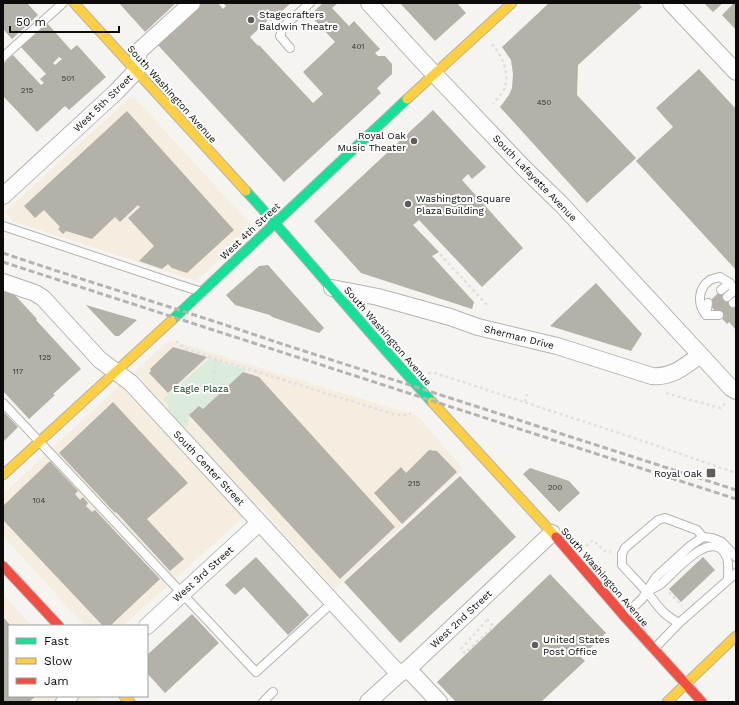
<svg xmlns="http://www.w3.org/2000/svg" width="739" height="705" viewBox="0 0 739 705" font-family="'Work Sans',sans-serif">
	<style>
		.commercial { fill: #f6ede1 }
		.green { fill: #dcecda }
		.building { fill: #b3b1a8; fill-rule: evenodd }
		.lines { fill: none; stroke-linecap: round; stroke-linejoin: round }
		.lane-casing { stroke: #b4b3b0; stroke-width: 10 }
		.street-casing { stroke: #b4b3b0; stroke-width: 18 }
		.fast-casing { stroke: #b4b3b0; stroke-width: 11 }
		.slow-casing { stroke: #b4b3b0; stroke-width: 11 }
		.jam-casing { stroke: #b4b3b0; stroke-width: 11 }
		.path { stroke: #e0e0df; stroke-width: 2.5; stroke-dasharray: 3 3; stroke-linecap: butt }
		.lane { stroke: #fefdfd; stroke-width: 8 }
		.street { stroke: #fefdfd; stroke-width: 16 }
		.fast { stroke: #16e098; stroke-width: 9 }
		.slow { stroke: #ffcf43; stroke-width: 9 }
		.jam { stroke: #f24e42; stroke-width: 9 }
		.rail { stroke: #b4b3b2; stroke-width: 3; stroke-dasharray: 6 3; stroke-linecap: butt }
		.poi-dot { fill: #5e5d5a; stroke: #fff; stroke-width: 1.5 }
		.labels { text-anchor: middle; dominant-baseline: central; stroke-width: 4; stroke-linejoin: round; paint-order: stroke }
		.number-label { font-size: 8px; fill: #363432 }
		.poi-label { font-size: 10px; fill: #0c0b0a; stroke: #fff; text-anchor: start }
		.street-label { font-size: 10px; fill: #0c0b0a; stroke: #fff }
		.park-label { font-size: 10px; fill: #063810; stroke: #fff }
	</style>
	<rect width="100%" height="100%" fill="#f5f4f0"/>
	<path class="commercial" d="M129,98H135L250,224L248,232L196,281L12,221L6,211Z
		M169,340L418,416L463,469L334,589L258,504L123,626H85L3,536V494Z
		M3,594L32,626H9V696H97L103,702H3Z"/>
	<path class="green" d="M210,358L246,370L192,419L189,416L188,426L182,427L169,412L168,405L163,399Z"/>
	<path class="building" d="M3,3H27L38,15L12,39L3,29Z
		M119,3H176L145,32Z
		M202,3H218L223,9L226,6L223,3H291L271,21L269,19L250,37L258,46L259,45L313,103L323,94L303,72L335,42L310,15L323,3H338L332,8L349,26L354,21L380,49L375,53L378,56H385L392,64V74L377,88L381,93L284,182L157,44Z
		M400,3H457L466,13L435,41Z
		M549,3H638L642,7L578,65L577,95L636,158L587,203L500,107L509,95L512,88L513,74L511,60L502,47Z
		M704,3H723L713,12Z
		M734,3H736V30L722,15Z
		M46,22L71,50L77,45L106,77L69,110L65,106L37,132L3,96V64L13,55L41,85L44,83L40,79L46,74L20,46ZM59,57L62,59L55,65L53,63Z
		M699,69L736,109V270L636,161L673,127L656,108Z
		M433,110L486,167L472,179L468,174L462,180L523,248L482,287L419,220L413,225L439,252L432,256L474,302L472,309L361,273L314,221Z
		M127,111L234,230L187,273L172,268L168,264L162,269L139,261L154,246L128,218L140,207L138,205L120,222L115,217L92,239L66,231L63,234L58,229L60,227L44,210L35,218L24,206Z
		M268,265L324,328L319,333L272,317L270,315L235,305L226,295L259,266Z
		M596,283L642,334L631,351L550,326Z
		M3,289L12,292L37,319L36,320L81,369L53,394L55,395L29,419L3,391Z
		M721,290L736,306V330L729,322L727,324L708,303Z
		M86,305L137,320L119,336H115Z
		M173,347L207,357L168,393L149,373L151,371L150,369Z
		M243,372L259,377L395,527L340,579L189,415L199,406L203,409Z
		M113,402L188,483L147,519L184,559L170,571L116,512L115,513L59,453Z
		M3,411L18,427L3,442Z
		M429,450L437,451L457,472L402,524L374,493L401,467L406,473Z
		M50,461L78,491L75,494L80,500L83,497L88,503L86,506L92,512L95,510L160,579L110,626H103L3,520V506Z
		M530,468L569,481L580,493L559,512L523,474Z
		M460,476L516,537L400,643L344,582Z
		M256,557L309,615L288,635L244,587L235,595L225,585Z
		M703,557L715,570L681,602L669,589Z
		M550,574L606,633L581,657L585,661L541,702H456L437,682Z
		M192,614L219,643L165,693L147,673V655Z
		M3,617L11,626H9V696H36L29,702H3Z"/>
	<g class="lines">
		<defs>
			<path id="lane" d="M290,48L280,36L283,27L310,3
				M3,57L63,3
				M3,226L180,285L199,291
				M721,290L730,283
				M727,297L735,290
				M733,303L736,301
				M706,315L708,303
				M719,315H706C697,304 698,288 710,280C713,278 717,278 720,277L728,282L736,290
				M3,403L256,672L332,603
				M703,537L697,530L665,518L658,520L625,548L622,554V565C630,574 638,582 646,591C659,606 660,613 679,623L736,573
				M647,591C652,589 657,587 661,584C674,573 714,524 727,558C729,564 728,573 728,580
				M625,615L642,599L656,577L690,546L703,537L712,538L722,542L736,557
				M654,649L679,623
				M263,702L273,692"/>
			<path id="street" d="M369,3L421,60L523,167L562,205L731,388L736,391
				M671,3L736,72
				M3,196L116,92L136,71L139,51L192,3
				M3,282L35,293L43,298L100,360L131,383L399,674
				M332,288L378,297L450,317L478,327L557,346L652,376C672,378 685,366 700,355
				M147,626L259,523
				M408,669L439,702
				M64,702L70,696
				M368,702L399,674L408,669L552,533"/>
			<path id="fast" d="M246,191C309,260 368,333 432,402
				M172,320L407,99"/>
			<path id="slow" d="M74,3L246,191
				M407,99L512,3
				M432,402L556,537
				M3,475L172,320
				M124,696L130,702
				M667,702L736,636"/>
			<path id="jam" d="M556,537L624,616L702,702
				M3,566L59,626"/>
		</defs>
		<use href="#lane" class="lane-casing"/>
		<use href="#street" class="street-casing"/>
		<use href="#fast" class="fast-casing"/>
		<use href="#slow" class="slow-casing"/>
		<use href="#jam" class="jam-casing"/>
		<path class="path" d="M492,44C503,57 511,75 503,92C500,96 496,100 493,104
			M440,254L487,305
			M176,341L185,348L216,359L396,415H407L411,413
			M216,359L212,391L217,396
			M428,373H435L634,438L736,473
			M666,393L720,408L725,404
			M525,402L527,394
			M187,415L212,391
			M586,546L593,540L605,551L611,552
			M669,592L682,606
			M487,619L494,627
			M487,620L461,649L465,653L493,627"/>
		<use href="#lane" class="lane"/>
		<use href="#street" class="street"/>
		<use href="#fast" class="fast"/>
		<use href="#slow" class="slow"/>
		<use href="#jam" class="jam"/>
		<path class="rail" d="M3,253C94,284 186,311 276,342L736,490
			M3,262L736,499"/>
	</g>
	<g class="poi-dot">
		<circle cx="251" cy="20" r="4"/>
		<circle cx="414" cy="141" r="4"/>
		<circle cx="408" cy="204" r="4"/>
		<rect x="706" y="468" width="10" height="10" rx="2"/>
		<circle cx="535" cy="645" r="4"/>
	</g>
	<g class="labels">
		<g class="number-label">
			<text x="358" y="46">401</text>
			<text x="68" y="78">501</text>
			<text x="27" y="90">215</text>
			<text x="544" y="102">450</text>
			<text x="45" y="357">125</text>
			<text x="18" y="371">117</text>
			<text x="414" y="483">215</text>
			<text x="555" y="487">200</text>
			<text x="39" y="500">104</text>
		</g>
		<g class="poi-label">
			<text x="259" y="14">Stagecrafters<tspan x="259" dy="12">Baldwin Theatre</tspan></text>
			<text x="406" y="135" text-anchor="end">Royal Oak<tspan x="406" dy="12">Music Theater</tspan></text>
			<text x="416" y="198">Washington Square<tspan x="416" dy="12">Plaza Building</tspan></text>
			<text x="702" y="473" text-anchor="end">Royal Oak</text>
			<text x="543" y="639">United States<tspan x="543" dy="12">Post Office</tspan></text>
		</g>
		<g class="street-label">
			<text transform="translate(172 94) rotate(48)">South Washington Avenue</text>
			<text transform="translate(103 103) rotate(-44)">West 5th Street</text>
			<text transform="translate(535 178) rotate(46)">South Lafayette Avenue</text>
			<text transform="translate(250 231) rotate(-43)">West 4th Street</text>
			<text transform="translate(388 336) rotate(49)">South Washington Avenue</text>
			<text transform="translate(519 337) rotate(14)">Sherman Drive</text>
			<text transform="translate(209 468) rotate(47)">South Center Street</text>
			<text transform="translate(203 574) rotate(-42)">West 3rd Street</text>
			<text transform="translate(605 577) rotate(49)">South Washington Avenue</text>
			<text transform="translate(461 619) rotate(-43)">West 2nd Street</text>
		</g>
		<g class="park-label">
			<text x="201" y="388">Eagle Plaza</text>
		</g>
	</g>
	<rect width="739" height="705" fill="none" stroke="#0c0b0a" stroke-width="8"/>
	<rect x="8" y="625" width="140" height="72" fill="#ffffff" stroke="#9e9d9d"/>
	<rect x="16" y="638" width="20" height="6" fill="#16e098" stroke="#9e9d9d"/>
	<text x="44" y="645" font-size="12" fill="#0c0b0a">Fast</text>
	<rect x="16" y="658" width="20" height="6" fill="#ffcf43" stroke="#9e9d9d"/>
	<text x="44" y="665" font-size="12" fill="#0c0b0a">Slow</text>
	<rect x="16" y="678" width="20" height="6" fill="#f24e42" stroke="#9e9d9d"/>
	<text x="44" y="685" font-size="12" fill="#0c0b0a">Jam</text>
	<path d="M10 26v6h109v-6" fill="none" stroke="#0c0b0a" stroke-width="2"/>
	<text x="16" y="26" font-size="12" fill="#0c0b0a" stroke="#ffffff" stroke-width="3" paint-order="stroke">50 m</text>
</svg>
